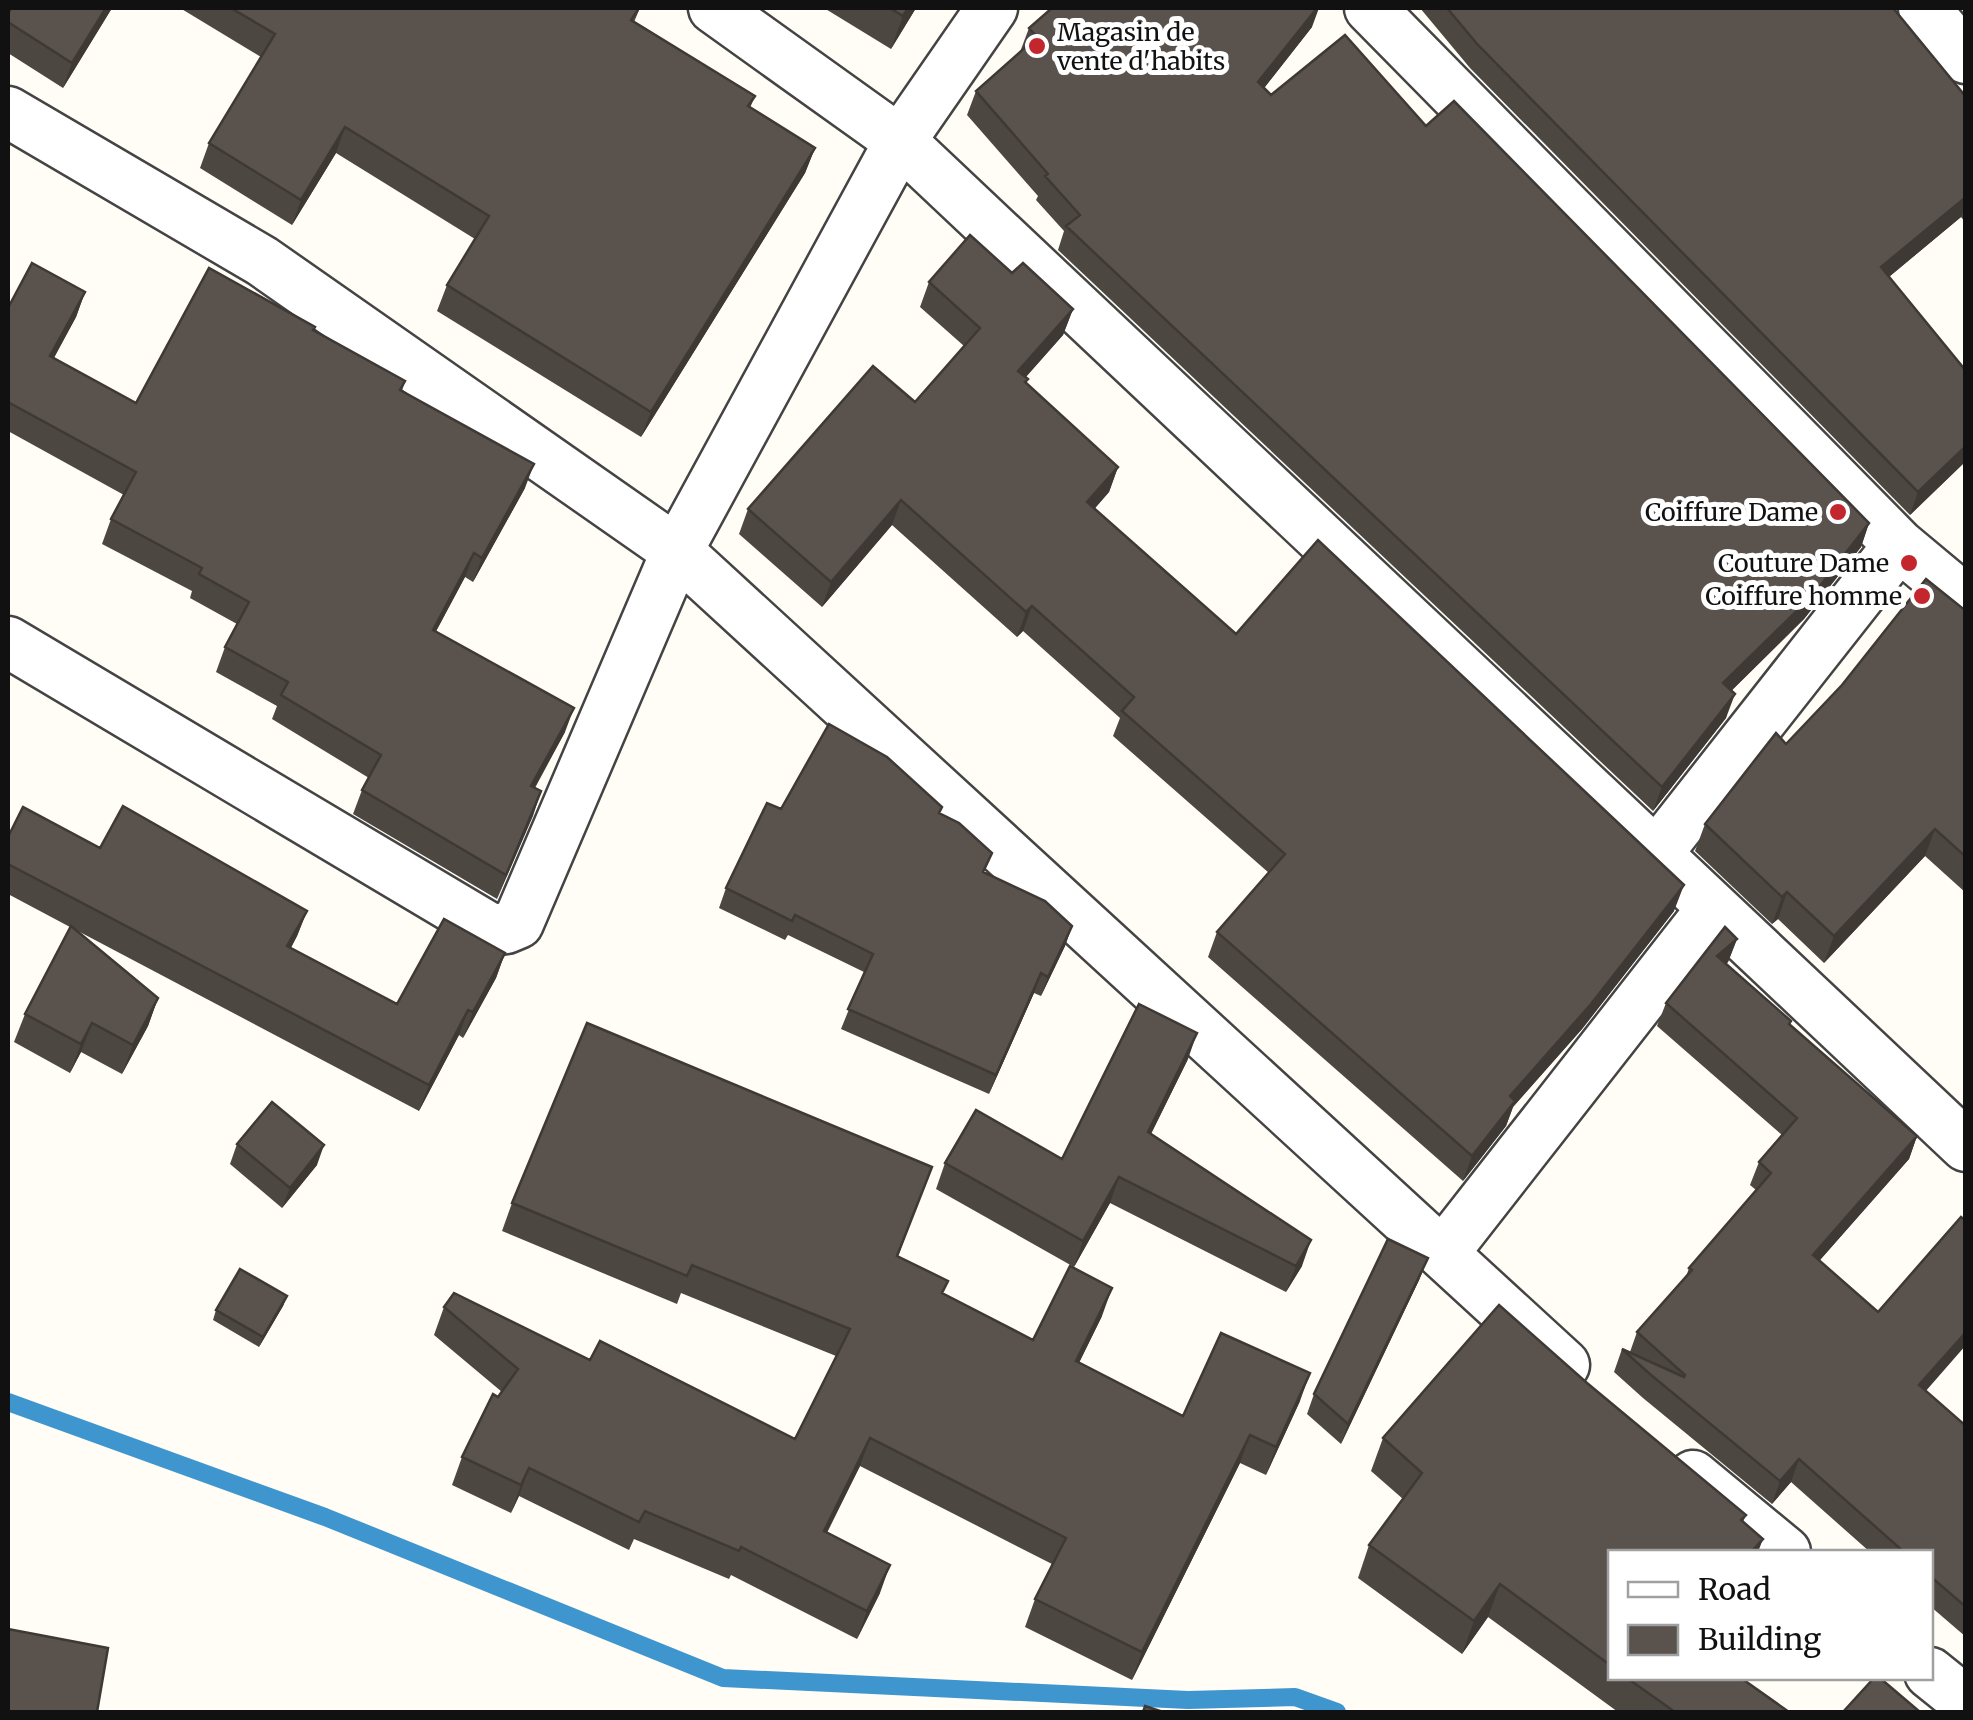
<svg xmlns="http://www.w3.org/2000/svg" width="1973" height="1720" viewBox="0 0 1973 1720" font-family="Merriweather,serif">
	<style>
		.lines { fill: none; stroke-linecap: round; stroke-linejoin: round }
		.stream { stroke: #3f96cf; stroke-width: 18 }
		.street-casing { stroke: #444; stroke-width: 55 }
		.street { stroke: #fff; stroke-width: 50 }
		.wall { fill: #4d4742 }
		.shaded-wall { fill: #3f3936 }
		.building { fill: #5a524d; stroke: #3f3936; stroke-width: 2.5 }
		.poi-dot { fill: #c4262e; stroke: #fff; stroke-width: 4 }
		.labels { text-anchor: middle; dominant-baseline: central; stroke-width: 10; stroke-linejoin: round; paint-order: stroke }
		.poi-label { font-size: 25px; fill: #111; stroke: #fff; text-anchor: end }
	</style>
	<rect width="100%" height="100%" fill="#fffdf5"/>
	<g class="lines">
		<path class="stream" d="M8,1402L325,1517L723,1678L1188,1700L1295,1697L1337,1712"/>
		<defs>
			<path id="street" d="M714,8L900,141L1966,1146
				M1370,8L1899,545L1966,601
				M1924,8L1966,58
				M8,112L262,261L677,551L1564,1365
				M8,642L492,930L506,928L518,923L677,551L900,141L992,8
				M1656,854L1899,545
				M1443,1253L1713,908
				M1693,1476L1785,1552
				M1930,1673L1966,1702"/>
		</defs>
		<use href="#street" class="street-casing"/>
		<use href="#street" class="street"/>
	</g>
	<path class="wall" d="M112,8L63,88L8,53V14Z
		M180,8H640L634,22L755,96L750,108L815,148L805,173L641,437L437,311L447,285L475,239L336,153L292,225L200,168L209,143L261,57Z
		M824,8H916L891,49Z
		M1420,8H1894L1966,97V223L1961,217L1889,277L1966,371V461L1910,515L1470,68Z
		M1312,27L1264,88L1271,95L1426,126L1869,523L1861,547L1804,619L1731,691L1726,718L1653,811L1058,250L1064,231L1036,200L1038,196L967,115L976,91L1020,52L1029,28Z
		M1012,273L1073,309L1063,335L1025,378L1028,379L1026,383L1118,467L1109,492L1094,509L1236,634L1674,911L1582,1029L1513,1107L1506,1126L1463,1181L1208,957L1217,932L1269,873L1113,736L1120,718L1023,631L1017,637L892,525L822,607L739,534L748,509L915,402L964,346L920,307L929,282Z
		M85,292L76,317L54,358L136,403L314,331L405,381L402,391L525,488L473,582L465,577L436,631L565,732L535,788L541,791L497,899L353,814L362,790L369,778L272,719L277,706L216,672L225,647L237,624L190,598L192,591L102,544L111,519L124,495L8,431V308Z
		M1966,611V893L1925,856L1824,963L1778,919L1772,924L1695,851L1705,824L1786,744Z
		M781,809L940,814L985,873L1072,926L1065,946L1041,996L1034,993L989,1094L841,1029L864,972L788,935L785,940L719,908L726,888Z
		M8,837L100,848L307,911L297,936L291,948L397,1004L505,953L496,978L463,1038L459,1035L419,1111L76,930L158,998L148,1026L122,1074L81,1052L70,1073L14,1042L25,1014L70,927L8,894Z
		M1737,939L1728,962L1726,964L1791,1021L1790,1025L1917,1136L1909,1159L1820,1260L1926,1391L1966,1426V1637L1930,1606V1552H1870L1791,1482L1772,1504L1643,1398L1614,1372L1622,1349L1630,1352L1637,1332L1686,1277L1689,1268L1756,1190L1750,1185L1759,1162L1782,1135L1657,1026L1666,1003Z
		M1188,1059L1151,1134L1302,1266L1286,1292L1110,1203L1074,1267L936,1189L945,1163L1062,1159Z
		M237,1144L317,1165L282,1208L230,1164Z
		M932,1167L898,1256L943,1294L1033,1340L1102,1316L1079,1363L1183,1416L1300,1401L1266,1475L1240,1463L1132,1680L1025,1627L1035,1599L1052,1564L860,1466L827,1533L880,1593L857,1639L731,1575L729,1579L634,1539L629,1550L519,1496L511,1513L452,1485L462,1457L502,1392L434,1335L444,1307L590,1360L795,1439L836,1356L681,1293L677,1304L502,1231L512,1203Z
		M1420,1278L1341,1444L1307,1414L1314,1394Z
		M287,1296L283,1306L259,1347L213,1320L216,1310Z
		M1587,1383L1746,1515L1743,1522L1610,1552V1678H1741L1789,1712H1618L1488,1617L1462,1654L1358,1578L1369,1545L1403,1499L1371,1471L1383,1438Z"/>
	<path class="shaded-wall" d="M106,8H112L63,88L72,63Z
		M908,8H916L891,49L903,16Z
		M1317,8H1319L1312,27L1250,106L1258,82Z
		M345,127L336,153L292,225L301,200Z
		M815,148L805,173L641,437L651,412Z
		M1966,197V205L1961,217L1873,290L1881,267Z
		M85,292L76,317L41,381L50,356Z
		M1073,309L1063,335L1009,396L1018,371Z
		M1966,446V461L1910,515L1918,492Z
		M534,464L525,488L473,582L482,558Z
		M1118,467L1109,492L1078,528L1087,502Z
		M901,500L892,525L822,607L831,582Z
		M1869,523L1861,547L1804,619L1715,707L1723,683Z
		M474,553L465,577L424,654L433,630Z
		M1032,606L1023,631L1017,637L1026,612Z
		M1735,694L1726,718L1653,811L1662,787Z
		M574,708L565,732L522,810L531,786Z
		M541,791L533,816L497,899L506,875Z
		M1935,829L1925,856L1824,963L1834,936Z
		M1684,885L1674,911L1582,1029L1513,1107L1506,1126L1463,1181L1472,1156L1510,1096Z
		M1787,892L1778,919L1772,924L1782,897Z
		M307,911L297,936L277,972L287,946Z
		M1072,926L1065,946L1041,996L1048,977Z
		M1737,939L1728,962L1709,979L1717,956Z
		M505,953L496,978L463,1038L473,1012Z
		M1041,973L1034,993L989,1094L996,1075Z
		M158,998L148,1026L122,1074L133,1045Z
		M468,1010L459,1035L419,1111L429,1085Z
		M92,1023L81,1052L70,1073L81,1044Z
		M1197,1033L1188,1059L1139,1158L1148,1132Z
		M1917,1136L1909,1159L1805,1277L1813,1255Z
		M324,1145L317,1165L282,1208L290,1188Z
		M1119,1177L1110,1203L1074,1267L1083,1241Z
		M1311,1240L1302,1266L1286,1292L1296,1266Z
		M1428,1258L1420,1278L1341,1444L1348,1424Z
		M1112,1288L1102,1316L1066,1389L1076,1361Z
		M287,1296L283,1306L259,1347L263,1337Z
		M1966,1332V1345L1911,1408L1919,1385Z
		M1310,1373L1300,1401L1266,1475L1276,1447Z
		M1250,1435L1240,1463L1132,1680L1142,1652Z
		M870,1438L860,1466L813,1559L824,1531Z
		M1799,1459L1791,1482L1772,1504L1780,1481Z
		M529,1468L519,1496L511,1513L521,1485Z
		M1763,1539L1758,1552H1751Z
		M890,1565L880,1593L857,1639L867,1611Z
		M1500,1584L1488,1617L1462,1654L1474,1621Z"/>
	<path class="building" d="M11,8H106L72,63L8,22V14Z
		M231,8H639L631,20L755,96L748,106L815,148L651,412L447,285L489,216L345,127L301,200L209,143L275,34Z
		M890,8H908L903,16Z
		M1052,8H1317L1258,82L1271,95L1345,35L1426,126L1454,101L1869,523L1813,595L1723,683L1735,694L1662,787L1066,226L1080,215L1045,176L1048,174L976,91L1037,37L1029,28Z
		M1447,8H1893L1966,97V197L1881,267L1966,371V446L1918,492L1478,45Z
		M970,235L1012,273L1023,263L1073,309L1018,371L1028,379L1025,382L1118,467L1087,502L1236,634L1318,540L1684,885L1591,1004L1510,1096L1515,1101L1472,1156L1217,932L1285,854L1122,711L1134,697L1032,606L1026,612L901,500L831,582L748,509L873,366L915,402L980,328L929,282Z
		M32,263L85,292L50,356L136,403L209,268L315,327L313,330L405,381L400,390L534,464L482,558L474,553L433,630L574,708L531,786L541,791L506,875L362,790L381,755L281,695L288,682L225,647L249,602L199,574L202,568L111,519L136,472L8,402V308Z
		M1926,579L1966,611V857L1935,829L1834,936L1787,892L1782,897L1705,824L1776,733L1786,744L1842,685Z
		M829,724L887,757L942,807L939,813L959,823L992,853L983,872L1045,901L1072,926L1048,977L1041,973L996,1075L848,1009L873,954L795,915L792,921L726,888L767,803L781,809Z
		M123,806L307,911L287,946L397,1004L444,919L505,953L473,1012L468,1010L429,1085L8,864V837L23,807L100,848Z
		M71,926L158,998L133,1045L92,1023L81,1044L25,1014Z
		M1725,927L1737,939L1717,956L1791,1021L1789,1024L1917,1136L1813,1255L1878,1312L1961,1217L1966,1221V1332L1919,1385L1966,1426V1607L1930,1576V1552H1904L1799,1459L1780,1481L1651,1375L1622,1349L1684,1377L1685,1375L1637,1332L1692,1270L1689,1268L1771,1173L1759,1162L1797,1118L1666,1003Z
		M1139,1004L1197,1033L1148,1132L1311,1240L1296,1266L1119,1177L1083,1241L945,1163L976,1110L1062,1159Z
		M587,1023L932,1167L897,1256L948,1281L942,1293L1033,1340L1070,1266L1112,1288L1076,1361L1183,1416L1221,1333L1310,1373L1276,1447L1250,1435L1142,1652L1035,1599L1066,1538L870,1438L824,1531L890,1565L867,1611L741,1547L739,1551L645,1511L639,1522L529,1468L521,1485L462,1457L493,1394L498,1397L518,1369L444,1307L454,1293L590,1360L600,1341L795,1439L850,1329L692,1265L687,1276L512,1203Z
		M272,1102L324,1145L290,1188L237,1144Z
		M1388,1239L1428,1258L1348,1424L1314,1394Z
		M240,1269L287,1296L263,1337L216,1310Z
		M1499,1305L1587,1383L1746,1515L1741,1520L1763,1539L1751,1552H1610V1665L1500,1584L1474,1621L1369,1545L1422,1473L1383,1438Z
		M8,1629L108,1648L97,1712H8Z
		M1627,1678H1741L1789,1712H1675Z
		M1874,1678H1880L1920,1712H1843Z
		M1145,1706L1163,1712H1143Z"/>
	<g class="poi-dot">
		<circle cx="1037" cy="46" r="10"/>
		<circle cx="1838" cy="512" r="10"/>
		<circle cx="1909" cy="563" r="10"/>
		<circle cx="1922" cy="596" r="10"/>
	</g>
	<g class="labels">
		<g class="poi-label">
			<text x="1057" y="32" text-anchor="start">Magasin de<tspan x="1057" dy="29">vente d'habits</tspan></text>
			<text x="1818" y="512">Coiffure Dame</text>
			<text x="1889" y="563">Couture Dame</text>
			<text x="1902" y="596">Coiffure homme</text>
		</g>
	</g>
	<rect width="1973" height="1720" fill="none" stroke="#111111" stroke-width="20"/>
	<rect x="1608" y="1550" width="325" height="130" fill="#ffffff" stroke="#a0a0a0" stroke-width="2.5"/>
	<rect x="1628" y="1582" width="50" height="15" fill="#ffffff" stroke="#a0a0a0" stroke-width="2.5"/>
	<text x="1698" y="1600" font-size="30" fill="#111111">Road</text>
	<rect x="1628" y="1625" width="50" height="30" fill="#5a524d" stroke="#a0a0a0" stroke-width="2.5"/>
	<text x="1698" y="1650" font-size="30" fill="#111111">Building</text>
</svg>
